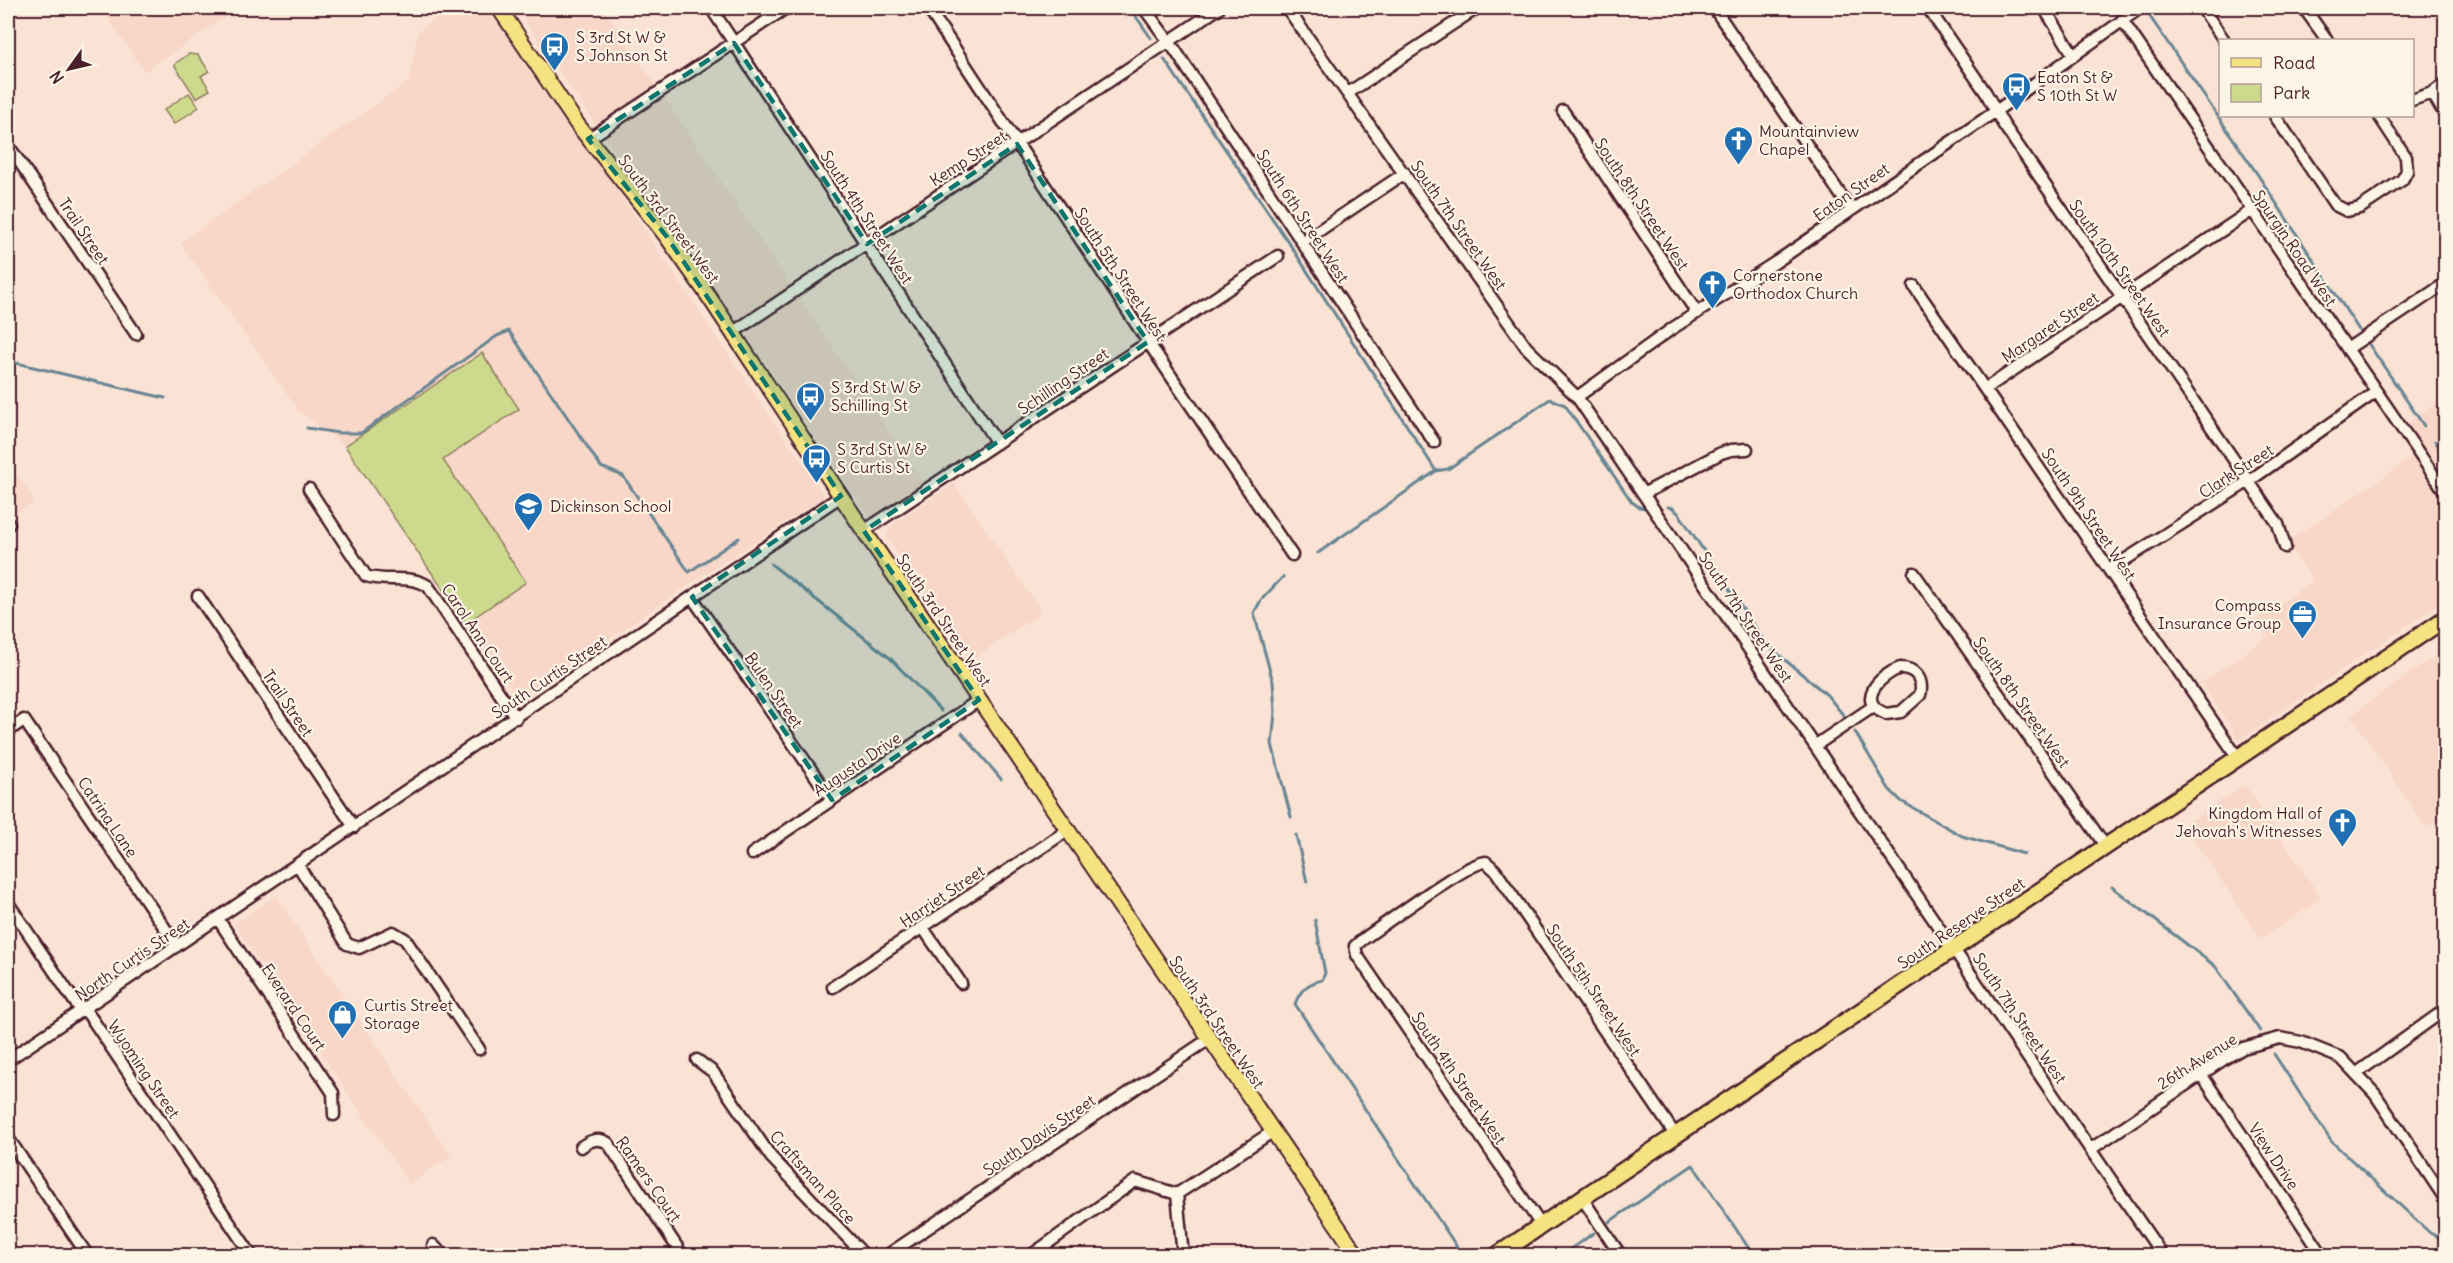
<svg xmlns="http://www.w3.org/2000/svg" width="2453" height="1263" viewBox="0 0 2453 1263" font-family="Delius,sans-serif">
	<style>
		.built { fill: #f8d7c8 }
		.green { fill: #cdda8e; stroke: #8c7c5c; stroke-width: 1.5 }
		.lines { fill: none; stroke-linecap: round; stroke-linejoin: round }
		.stream { stroke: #678593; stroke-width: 3 }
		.minor-casing { stroke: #4a1f2b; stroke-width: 15 }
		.major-casing { stroke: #4a1f2b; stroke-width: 18 }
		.highway-casing { stroke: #4a1f2b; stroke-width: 20 }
		.minor { stroke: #fcf5e5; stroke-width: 10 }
		.major { stroke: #f5e382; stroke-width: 14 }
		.highway { stroke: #f5e382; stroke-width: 15 }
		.marked { fill: #0f766e; fill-opacity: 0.2; stroke: #0f766e; stroke-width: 4.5; stroke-dasharray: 12 8; stroke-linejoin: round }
		.labels { text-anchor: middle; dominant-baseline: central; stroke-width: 4.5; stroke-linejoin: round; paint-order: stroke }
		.poi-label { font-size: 16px; fill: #4a1f2b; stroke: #fcf5e5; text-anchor: start }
		.street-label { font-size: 16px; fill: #4a1f2b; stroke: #fcf5e5 }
	</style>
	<rect width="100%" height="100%" fill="#fae3d4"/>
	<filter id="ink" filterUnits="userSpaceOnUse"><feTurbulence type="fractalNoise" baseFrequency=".0167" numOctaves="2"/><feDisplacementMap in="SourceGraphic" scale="12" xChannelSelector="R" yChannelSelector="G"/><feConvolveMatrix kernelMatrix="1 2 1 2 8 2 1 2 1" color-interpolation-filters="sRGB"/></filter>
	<g filter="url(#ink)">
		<path class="built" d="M101,8H239L144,72Z
			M451,8H494L825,497L690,584L519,700L345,446L299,411L180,243L409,81L418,31Z
			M516,8H604L925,485L871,519L677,233L613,150Z
			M2445,397V600L2239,740L2201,683L2267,638L2255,620L2313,581L2287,542L2422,451L2405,425Z
			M8,460L35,502L8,519Z
			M954,483L1042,612L970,661L886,537L893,524Z
			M2445,649V816L2426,828L2351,715Z
			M2245,785L2321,898L2261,940L2184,825Z
			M276,896L451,1156L409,1184L234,924Z"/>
		<path class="green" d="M189,54L198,55L209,71L201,76L210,90L196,98L175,66L176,63Z
			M189,93L199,107L174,124L164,110Z
			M482,353L519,409L443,460L526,582L466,623L345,446Z"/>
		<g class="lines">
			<path class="stream" d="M1130,8L1151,38
				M2144,8L2258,175L2359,330
				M1164,59L1289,243L1436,471L1448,469L1550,399L1565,405L1632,502L1639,507L1646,508
				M2368,343L2424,426
				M8,361L165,398
				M307,428L338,433H361L497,336L509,331L601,467L623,476L689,572L739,538
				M2435,441L2446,457
				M1668,507L1673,508L1680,515L1766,644L1827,695L1844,716
				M1318,553L1436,471
				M771,564L890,658L941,711
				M1283,577L1261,600L1254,613L1273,682L1275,712L1272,744L1291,817
				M1855,732L1889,789L1901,801L1962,836L2024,854
				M962,733L1001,779
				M1296,835L1307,882
				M2112,887L2215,966L2260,1031
				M1315,920L1325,973L1322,980C1308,983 1300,990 1295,1004L1457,1247
				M2274,1054L2331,1141L2430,1233L2446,1241
				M1609,1222L1693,1165L1754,1256
				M1560,1256L1594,1233"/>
			<defs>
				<path id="minor" d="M711,8L997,443
					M928,8L1148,342L1292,555
					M1144,8L1175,50L1434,442
					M1287,8L1526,347L1577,397L2163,1256
					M1714,8L1851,210
					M1928,8L1986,93L2003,124L2278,524L2285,547
					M2044,8L2073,54
					M2202,8L2224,40
					M2304,8L2327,40
					M2122,20L2446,493
					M1348,93L1477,8
					M2432,93L2446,83
					M2412,100L2432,93L2446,116
					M1563,111L1697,313
					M2275,116L2335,205L2347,211L2360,208L2402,180L2407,171L2406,157L2379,116
					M588,139L786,8
					M8,145L136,334
					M1302,242L1405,173
					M1914,286L2238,758
					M732,333L1219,8
					M2347,349L2446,283
					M1985,389L2251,211
					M1577,397L1673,328L1776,262L1996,111L2140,8
					M309,489L366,576C387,583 410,574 428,586L516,718
					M1643,494L1721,453L1731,450L1747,449
					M8,525L9,524
					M864,531L1278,256
					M2109,570L2249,481L2376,392
					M1914,573L2106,847
					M198,596L354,827
					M692,597L832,800
					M1900,668C1915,668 1924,679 1920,695L1901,712L1886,714C1854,702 1880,675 1900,668Z
					M8,731L24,720L177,946
					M1816,745L1874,706
					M752,854L979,700
					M298,865L347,944L359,948L393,932L405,939L479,1049
					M8,903L77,1005L84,1009L92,1019L252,1256
					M218,919L333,1093L334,1115
					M923,928L961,983
					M833,987L1068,830
					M8,1060L841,496
					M697,1060L713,1072L771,1157L865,1256
					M2357,1073L2446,1009
					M2201,1074L2323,1256
					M8,1138L88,1256
					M581,1147C590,1140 598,1137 608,1143L683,1256
					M2091,1149L2224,1059L2243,1048L2280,1038L2301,1042L2341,1058L2375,1094L2446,1200
					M1177,1194L1272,1132
					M1582,1198L1621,1256
					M1541,1225L1357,955L1355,946L1362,940C1384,925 1467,862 1486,862L1495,870L1676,1136
					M433,1245L444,1256
					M886,1256L1209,1039
					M1030,1256L1135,1181L1177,1194L1183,1256"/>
				<path id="major" d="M499,8L577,124L667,237L705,291L864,531L1358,1256"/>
				<path id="highway" d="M1496,1256L2446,618"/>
			</defs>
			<use href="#minor" class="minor-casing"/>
			<use href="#major" class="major-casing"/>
			<use href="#highway" class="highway-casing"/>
			<use href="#minor" class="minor"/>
			<use href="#major" class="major"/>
			<use href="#highway" class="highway"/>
		</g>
	</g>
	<path class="marked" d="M734,43L867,244L1017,144L1148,342L864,531L979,700L832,800L692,597L841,496L667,237L588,139Z"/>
	<defs>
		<symbol id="bus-pin" viewBox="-11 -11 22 30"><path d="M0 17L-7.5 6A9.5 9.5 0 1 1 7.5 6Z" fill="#1f6fb2" stroke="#fcf5e5"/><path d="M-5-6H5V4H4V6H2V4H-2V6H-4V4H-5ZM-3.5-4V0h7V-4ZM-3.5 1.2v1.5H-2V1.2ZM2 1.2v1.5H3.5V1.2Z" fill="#fff"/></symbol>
		<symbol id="church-pin" viewBox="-11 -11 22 30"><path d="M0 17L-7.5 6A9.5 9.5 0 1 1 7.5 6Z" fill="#1f6fb2" stroke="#fcf5e5"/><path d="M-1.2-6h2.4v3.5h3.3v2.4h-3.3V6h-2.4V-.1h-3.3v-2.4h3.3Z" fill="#fff"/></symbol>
		<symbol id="school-pin" viewBox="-11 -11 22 30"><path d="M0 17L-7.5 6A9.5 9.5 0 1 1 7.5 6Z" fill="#1f6fb2" stroke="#fcf5e5"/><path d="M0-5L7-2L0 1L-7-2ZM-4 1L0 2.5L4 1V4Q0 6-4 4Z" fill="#fff"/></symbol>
		<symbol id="office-pin" viewBox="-11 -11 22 30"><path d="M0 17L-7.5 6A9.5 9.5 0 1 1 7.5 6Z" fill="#1f6fb2" stroke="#fcf5e5"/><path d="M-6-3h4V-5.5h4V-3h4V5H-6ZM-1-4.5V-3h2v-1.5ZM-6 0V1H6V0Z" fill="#fff"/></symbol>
		<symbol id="shop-pin" viewBox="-11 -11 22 30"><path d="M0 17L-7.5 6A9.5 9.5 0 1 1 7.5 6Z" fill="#1f6fb2" stroke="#fcf5e5"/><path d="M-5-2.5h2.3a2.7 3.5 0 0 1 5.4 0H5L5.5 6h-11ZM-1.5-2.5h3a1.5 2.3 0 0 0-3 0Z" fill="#fff"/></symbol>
	</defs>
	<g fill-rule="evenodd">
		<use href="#bus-pin" x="538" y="30" width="33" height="45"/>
		<use href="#bus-pin" x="2000" y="70" width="33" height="45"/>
		<use href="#church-pin" x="1722" y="124" width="33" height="45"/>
		<use href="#church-pin" x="1696" y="268" width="33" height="45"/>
		<use href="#bus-pin" x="794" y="380" width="33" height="45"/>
		<use href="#bus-pin" x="800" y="442" width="33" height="45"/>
		<use href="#school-pin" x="512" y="490" width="33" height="45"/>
		<use href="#office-pin" x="2286" y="598" width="33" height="45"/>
		<use href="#church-pin" x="2326" y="806" width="33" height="45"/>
		<use href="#shop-pin" x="326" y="998" width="33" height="45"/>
	</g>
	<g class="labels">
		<g class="poi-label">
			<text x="576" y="37">S 3rd St W &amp;<tspan x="576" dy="18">S Johnson St</tspan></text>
			<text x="2037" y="77">Eaton St &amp;<tspan x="2037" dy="18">S 10th St W</tspan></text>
			<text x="1759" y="131">Mountainview<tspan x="1759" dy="18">Chapel</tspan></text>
			<text x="1733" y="275">Cornerstone<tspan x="1733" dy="18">Orthodox Church</tspan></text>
			<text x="831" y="387">S 3rd St W &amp;<tspan x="831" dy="18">Schilling St</tspan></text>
			<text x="837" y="449">S 3rd St W &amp;<tspan x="837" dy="18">S Curtis St</tspan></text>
			<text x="550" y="506">Dickinson School</text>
			<text x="2281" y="605" text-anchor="end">Compass<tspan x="2281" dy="18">Insurance Group</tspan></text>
			<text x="2322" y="813" text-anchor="end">Kingdom Hall of<tspan x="2322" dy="18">Jehovah's Witnesses</tspan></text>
			<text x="364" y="1005">Curtis Street<tspan x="364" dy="18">Storage</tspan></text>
		</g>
		<g class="street-label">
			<text transform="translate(968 158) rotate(-33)">Kemp Street</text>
			<text transform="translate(1851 192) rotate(-35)">Eaton Street</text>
			<text transform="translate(1642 204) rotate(56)">South 8th Street West</text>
			<text transform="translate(1303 216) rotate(57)">South 6th Street West</text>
			<text transform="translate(867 217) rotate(57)">South 4th Street West</text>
			<text transform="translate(669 219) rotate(53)">South 3rd Street West</text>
			<text transform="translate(1459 225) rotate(55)">South 7th Street West</text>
			<text transform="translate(84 231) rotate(56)">Trail Street</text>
			<text transform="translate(2295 248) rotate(56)">Spurgin Road West</text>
			<text transform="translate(2120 268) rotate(55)">South 10th Street West</text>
			<text transform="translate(1121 274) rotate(57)">South 5th Street West</text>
			<text transform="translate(2050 327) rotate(-34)">Margaret Street</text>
			<text transform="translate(1063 381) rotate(-34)">Schilling Street</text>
			<text transform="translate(2236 471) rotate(-33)">Clark Street</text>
			<text transform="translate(2089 514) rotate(56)">South 9th Street West</text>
			<text transform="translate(1746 617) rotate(56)">South 7th Street West</text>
			<text transform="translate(944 620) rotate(56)">South 3rd Street West</text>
			<text transform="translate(478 633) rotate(56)">Carol Ann Court</text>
			<text transform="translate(549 677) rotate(-34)">South Curtis Street</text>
			<text transform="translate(774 690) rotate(55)">Bulen Street</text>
			<text transform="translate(2022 702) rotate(55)">South 8th Street West</text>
			<text transform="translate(288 703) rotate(56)">Trail Street</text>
			<text transform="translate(857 764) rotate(-34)">Augusta Drive</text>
			<text transform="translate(108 817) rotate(56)">Catrina Lane</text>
			<text transform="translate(942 896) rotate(-34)">Harriet Street</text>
			<text transform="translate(1961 923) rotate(-34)">South Reserve Street</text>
			<text transform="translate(132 959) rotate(-34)">North Curtis Street</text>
			<text transform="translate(1594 990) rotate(56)">South 5th Street West</text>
			<text transform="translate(294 1007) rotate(56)">Everard Court</text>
			<text transform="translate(2020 1018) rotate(56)">South 7th Street West</text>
			<text transform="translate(1217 1022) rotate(56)">South 3rd Street West</text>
			<text transform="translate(2197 1061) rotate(-32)">26th Avenue</text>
			<text transform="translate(144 1069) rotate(56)">Wyoming Street</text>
			<text transform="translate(1459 1078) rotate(56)">South 4th Street West</text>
			<text transform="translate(1039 1135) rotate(-34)">South Davis Street</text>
			<text transform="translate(2274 1156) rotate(56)">View Drive</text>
			<text transform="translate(813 1177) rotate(48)">Craftsman Place</text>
			<text transform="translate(649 1179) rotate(55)">Ramers Court</text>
		</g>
	</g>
	<rect width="2453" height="1263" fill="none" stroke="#fcf5e5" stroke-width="30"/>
	<rect x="15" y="15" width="2423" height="1233" fill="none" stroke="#4a1f2b" stroke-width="2" filter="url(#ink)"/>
	<rect x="2219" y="39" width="195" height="78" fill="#fcf5e5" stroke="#b59f9b" stroke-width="1.5"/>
	<rect x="2231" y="58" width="30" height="9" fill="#f5e382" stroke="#b59f9b" stroke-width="1.5"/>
	<text x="2273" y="69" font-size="18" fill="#4a1f2b">Road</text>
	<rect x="2231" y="84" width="30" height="18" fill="#cdda8e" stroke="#b59f9b" stroke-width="1.5"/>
	<text x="2273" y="99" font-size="18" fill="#4a1f2b">Park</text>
	<g transform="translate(69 69) rotate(236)" stroke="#fcf5e5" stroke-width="4.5" paint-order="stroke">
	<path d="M0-4.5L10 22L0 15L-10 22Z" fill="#4a1f2b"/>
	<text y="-9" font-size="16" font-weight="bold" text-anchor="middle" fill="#4a1f2b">N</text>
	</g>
</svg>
